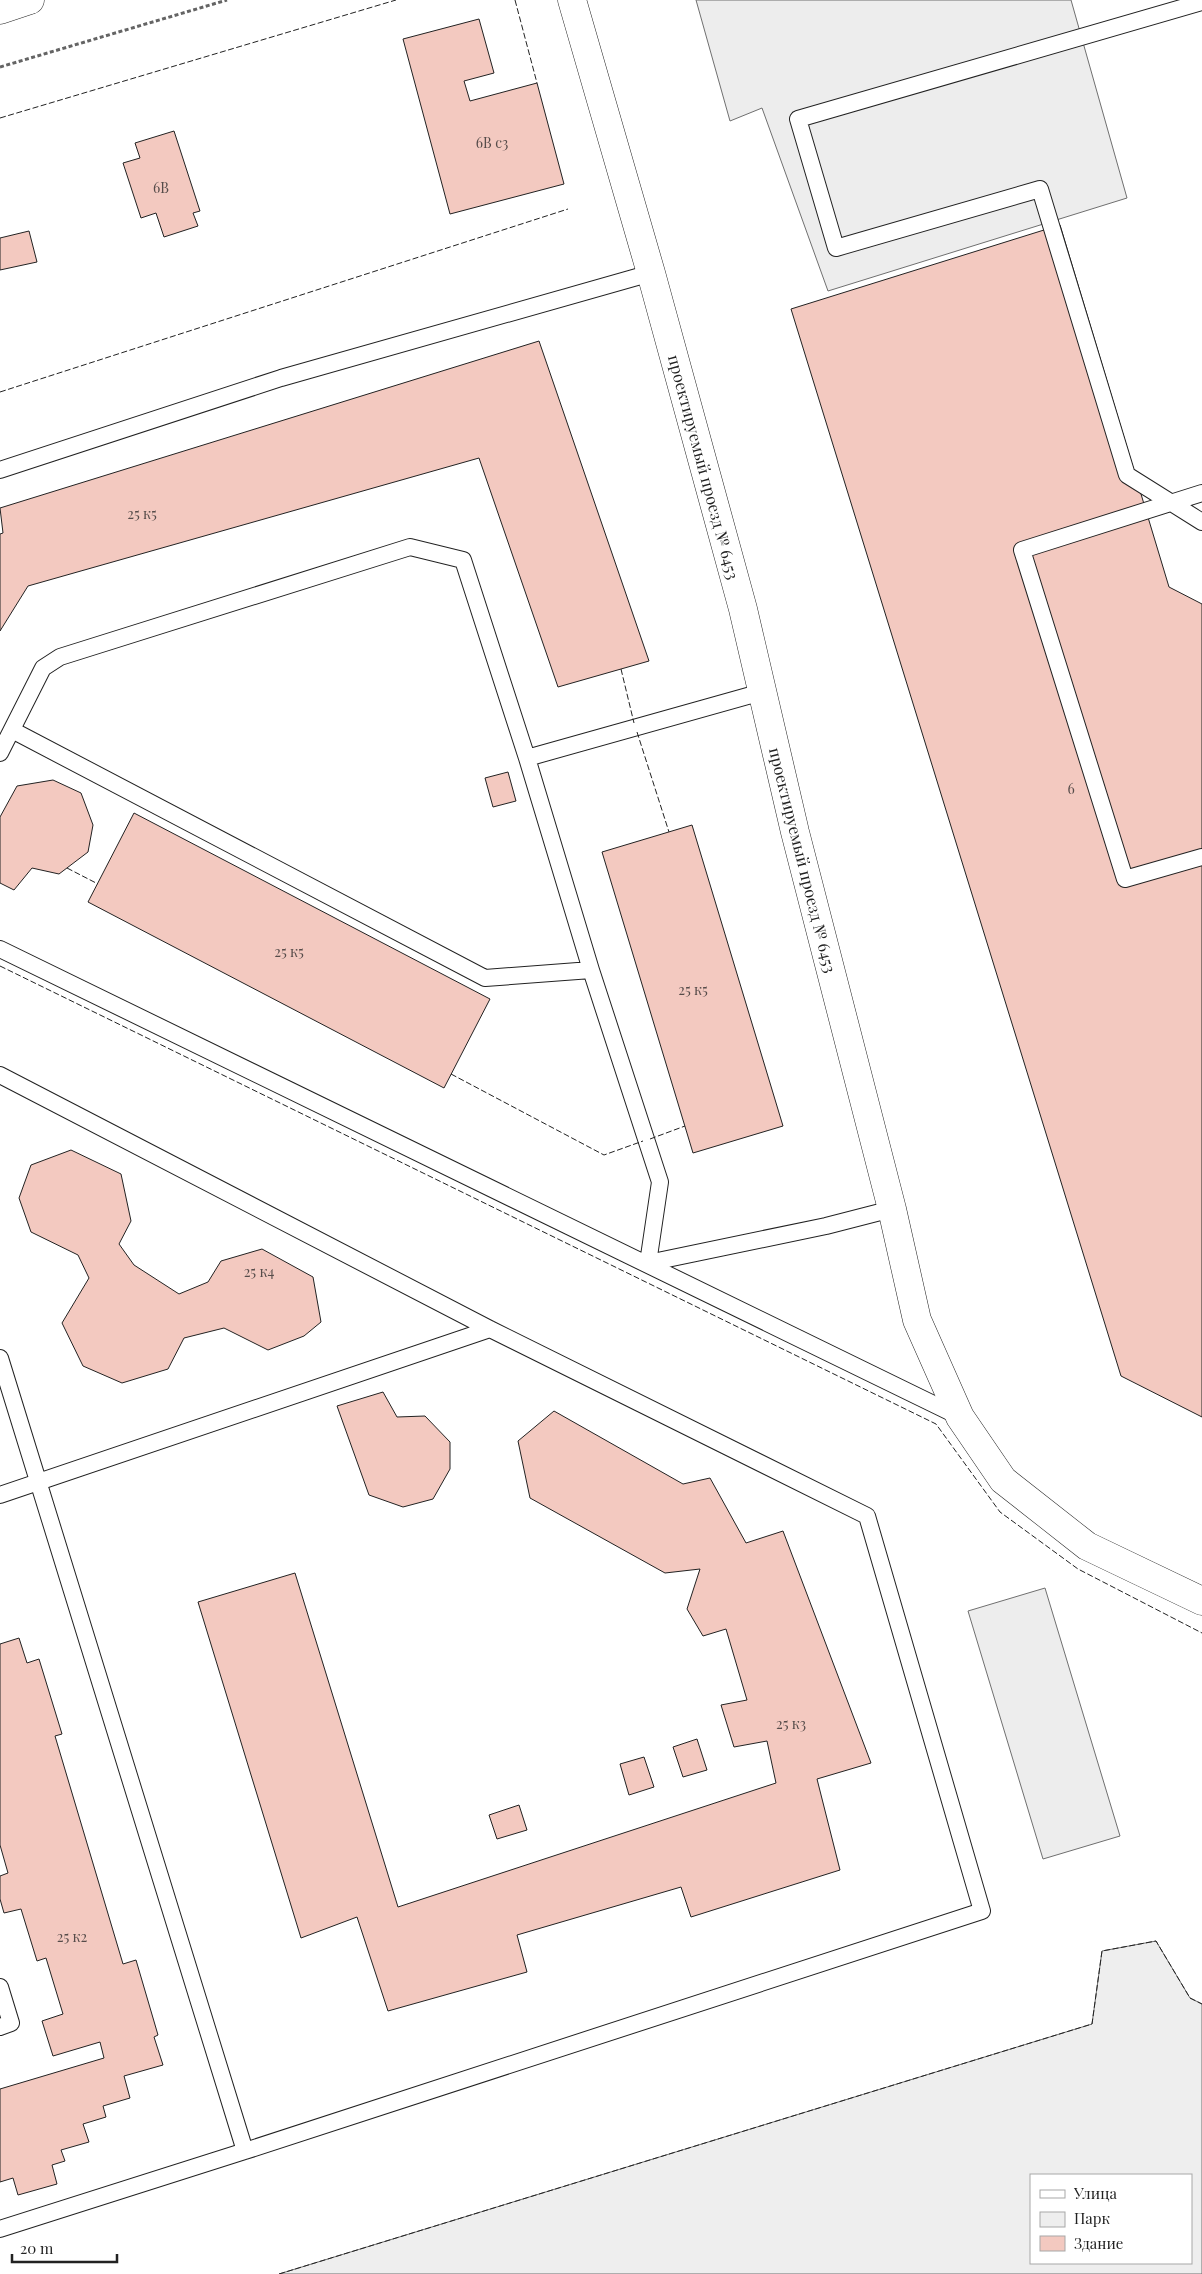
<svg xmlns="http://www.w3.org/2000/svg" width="1202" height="2274" viewBox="0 0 1202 2274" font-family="'Playfair Display',serif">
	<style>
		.green { fill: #eee; stroke: #6f6f6f; fill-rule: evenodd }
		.parking { fill: #ededed; stroke: #6f6f6f }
		.building { fill: #f3c9c0; stroke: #222 }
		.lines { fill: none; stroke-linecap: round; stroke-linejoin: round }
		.service-casing { stroke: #222; stroke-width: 18 }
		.minor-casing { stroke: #222; stroke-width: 29 }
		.tertiary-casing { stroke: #222; stroke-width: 29 }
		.path { stroke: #646464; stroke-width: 3; stroke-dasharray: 4 2.5; stroke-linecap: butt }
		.service { stroke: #fff; stroke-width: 16 }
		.minor { stroke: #fff; stroke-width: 28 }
		.tertiary { stroke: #fff; stroke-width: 28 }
		.fence { stroke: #222; stroke-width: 1; stroke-dasharray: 6 2.5; stroke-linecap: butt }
		.labels { text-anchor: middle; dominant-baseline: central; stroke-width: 4; stroke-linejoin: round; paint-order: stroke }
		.number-label { font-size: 14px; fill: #564c4a }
		.street-label { font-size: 16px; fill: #222; stroke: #fff }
	</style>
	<rect width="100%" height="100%" fill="#fff"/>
	<path class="green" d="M1156,1941L1190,1998L1202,2004V2274H279L1092,2024L1102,1951ZM1031,2175H1191V2263H1031Z"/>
	<path class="parking" d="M696,0H1071L1127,198L828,291L762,108L730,121Z
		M1045,1588L1120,1836L1043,1859L968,1611Z"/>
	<path class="building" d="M479,19L494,73L464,81L470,101L537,83L564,184L450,214L403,39Z
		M174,131L200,211L193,213L198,226L164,237L156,213L141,218L123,163L140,158L135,143Z
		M1060,225L1169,587L1202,604V1417L1121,1376L791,309Z
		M29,231L37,262L0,270V238Z
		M539,341L649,661L558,687L479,458L28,586L0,631V534L3,533L0,508Z
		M508,772L516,801L493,807L485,778Z
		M53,780L81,793L93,825L88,852L59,874L32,868L14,890L0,883V817L17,786Z
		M134,813L490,999L444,1088L88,902Z
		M692,825L783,1126L693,1153L602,852Z
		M71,1150L121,1174L131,1221L119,1244L134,1265L179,1294L208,1282L221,1261L262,1249L313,1277L321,1322L304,1336L268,1350L224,1328L184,1338L168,1369L122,1383L83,1366L62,1323L89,1278L78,1255L31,1232L19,1198L31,1165Z
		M383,1392L397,1417L425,1416L450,1442V1469L433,1499L403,1507L369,1495L337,1406Z
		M554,1411L683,1484L710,1478L746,1543L783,1531L871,1763L817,1779L840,1870L691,1917L681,1887L517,1935L527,1972L388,2011L357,1917L301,1938L198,1602L295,1573L398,1907L776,1783L767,1741L734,1747L721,1705L747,1700L726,1629L703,1636L687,1609L700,1569L665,1573L530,1498L518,1441Z
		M19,1638L27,1663L39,1659L62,1734L55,1736L123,1964L136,1960L158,2035L154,2037L163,2065L124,2076L130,2098L103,2106L106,2117L83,2124L89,2142L61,2150L65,2161L52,2165L57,2184L18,2195L13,2178L0,2182V2089L104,2058L100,2042L53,2056L42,2021L63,2014L46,1958L37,1961L21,1909L4,1913L0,1899V1876L8,1873L0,1845V1644Z
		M697,1739L707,1770L683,1777L673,1747Z
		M644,1757L654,1787L629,1795L620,1764Z
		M519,1805L527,1830L497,1839L489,1815Z"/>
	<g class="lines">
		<defs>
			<path id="service" d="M1202,2L798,119L836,248L1040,189L1127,475L1202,522
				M0,470L281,378L651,273
				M1202,493L1022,550L1125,879L1202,857
				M12,730L485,978L591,970
				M0,753L43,668L60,657L410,547L463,560L527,758L591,970L660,1182L648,1263L826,1226L892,1209
				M527,758L762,692
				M0,949L960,1417
				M0,1075L490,1329L867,1516L982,1911L245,2151
				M0,1358L245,2151L0,2229
				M0,1495L490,1329
				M0,1987L11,2023L0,2027"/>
			<path id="minor" d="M572,0L651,273L743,609L795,832L892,1209L917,1320L960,1417L1003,1480L1087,1546L1202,1601"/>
			<path id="tertiary" d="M0,10L30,0"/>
		</defs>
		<use href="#service" class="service-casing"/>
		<use href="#minor" class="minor-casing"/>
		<use href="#tertiary" class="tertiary-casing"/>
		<path class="path" d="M0,67L227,0"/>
		<use href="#service" class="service"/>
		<use href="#minor" class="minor"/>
		<use href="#tertiary" class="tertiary"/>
		<path class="fence" d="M515,0L537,83
			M0,118L396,0
			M0,392L568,209
			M621,669L634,723
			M637,732L669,832
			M67,868L98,884
			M0,966L936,1424L1000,1512L1078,1569L1202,1633
			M451,1074L604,1155L643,1141
			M650,1139L685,1126
			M279,2274L1092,2024L1102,1951L1156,1941L1190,1998L1202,2004"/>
	</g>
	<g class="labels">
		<g class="number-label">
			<text x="492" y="142">6В с3</text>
			<text x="161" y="187">6В</text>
			<text x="142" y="513">25 к5</text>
			<text x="1071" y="788">6</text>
			<text x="289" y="951">25 к5</text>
			<text x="693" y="989">25 к5</text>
			<text x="259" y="1271">25 к4</text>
			<text x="791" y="1723">25 к3</text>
			<text x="72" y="1936">25 к2</text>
		</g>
		<g class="street-label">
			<text transform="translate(704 467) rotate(75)">проектируемый проезд № 6453</text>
			<text transform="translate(803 860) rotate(76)">проектируемый проезд № 6453</text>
		</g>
	</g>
	<rect x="1030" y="2174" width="162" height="90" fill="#ffffff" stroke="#a7a7a7"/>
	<rect x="1040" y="2190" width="25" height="8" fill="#ffffff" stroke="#a7a7a7"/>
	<text x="1074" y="2199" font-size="15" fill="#222222">Улица</text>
	<rect x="1040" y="2212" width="25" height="15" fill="#eeeeee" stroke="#a7a7a7"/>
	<text x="1074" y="2224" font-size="15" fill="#222222">Парк</text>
	<rect x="1040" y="2236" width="25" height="15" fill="#f3c9c0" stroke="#a7a7a7"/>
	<text x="1074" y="2249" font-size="15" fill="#222222">Здание</text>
	<path d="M12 2254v8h105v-8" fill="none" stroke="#222222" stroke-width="2.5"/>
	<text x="20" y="2254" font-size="15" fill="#222222" stroke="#ffffff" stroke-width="4" paint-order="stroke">20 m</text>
</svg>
